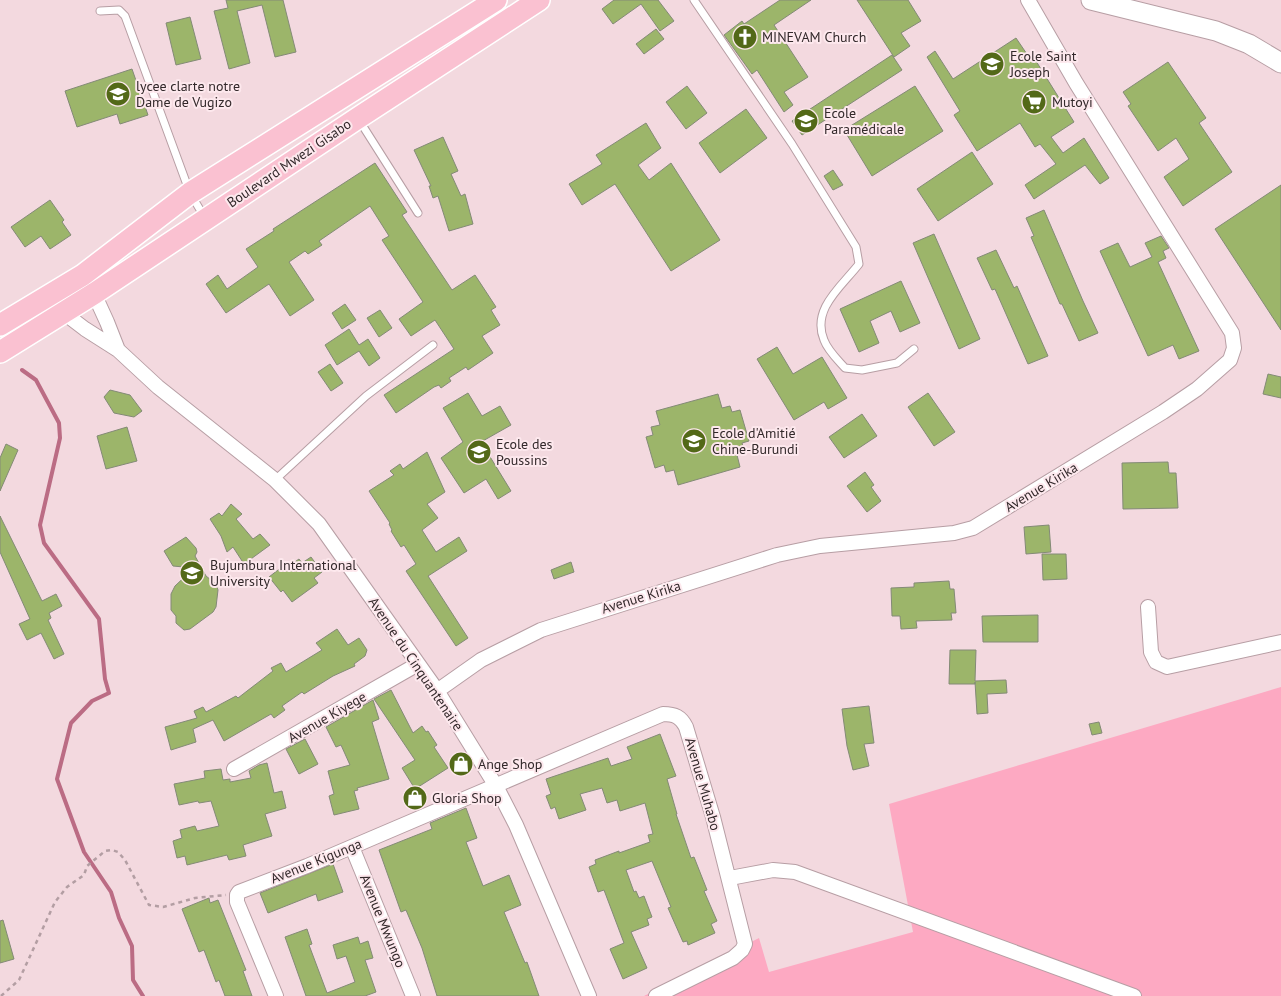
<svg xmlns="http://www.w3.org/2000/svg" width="1281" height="996" viewBox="0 0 1281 996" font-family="'PT Sans',sans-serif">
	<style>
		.green { fill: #fda9c2 }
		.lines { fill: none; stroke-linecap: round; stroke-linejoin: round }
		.stream { stroke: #bb6c84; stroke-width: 4 }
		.building { fill: #9cb56a; stroke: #838a76 }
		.lane-casing { stroke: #b79ea4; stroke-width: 9 }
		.street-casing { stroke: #b79ea4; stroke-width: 16 }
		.secondary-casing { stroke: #b79ea4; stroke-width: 21 }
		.primary-casing { stroke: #fff; stroke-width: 24 }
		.path { stroke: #b39ea3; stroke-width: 2.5; stroke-dasharray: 4 4; stroke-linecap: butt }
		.lane { stroke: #fff; stroke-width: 7 }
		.street { stroke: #fff; stroke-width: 14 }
		.secondary { stroke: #fff; stroke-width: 19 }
		.primary { stroke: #fac1d1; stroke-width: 21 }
		.labels { text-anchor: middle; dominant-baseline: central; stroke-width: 4; stroke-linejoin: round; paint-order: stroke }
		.poi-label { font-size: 14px; fill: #33292b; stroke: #fde8ed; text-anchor: start }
		.street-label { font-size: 14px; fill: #33292b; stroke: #fde8ed }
	</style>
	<rect width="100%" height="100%" fill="#f3d9df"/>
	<path class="green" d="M1281,687V996H644L759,938L769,972L913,932L889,804Z"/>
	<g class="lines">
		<path class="stream" d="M22,370L36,380L59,423L60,438L40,525L44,543L99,619L105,679L109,693L92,701L71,723L57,779L84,852L111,892L119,918L132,946L133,980L143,996"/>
	</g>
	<path class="building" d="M226,0H283L296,52L275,57L262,5L237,11L250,63L229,69L214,11L228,8Z
		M614,0H658L674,21L660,31L641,4L613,24L602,9Z
		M780,0H811L774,25L808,77L784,92L793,105L784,112L757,70L752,74L724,35L742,21L744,24Z
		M857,0H908L921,21L901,33L910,46L894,57Z
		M190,17L201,59L176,65L166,23Z
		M656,29L664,39L644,54L636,44Z
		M1016,38L1033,63L1036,61L1074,122L1051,137L1063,153L1084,138L1109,178L1100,184L1085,165L1034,199L1025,185L1056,164L1040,144L1035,147L1020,123L977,151L954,115L960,111L927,57L935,51L953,79Z
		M892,55L902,70L802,135L792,121Z
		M1168,62L1206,118L1199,123L1232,172L1183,206L1164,177L1189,159L1176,138L1158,151L1128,106L1131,104L1123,92Z
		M132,69L148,115L120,124L117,114L77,127L65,91Z
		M687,86L707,113L686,129L666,102Z
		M915,86L943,131L872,176L844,130Z
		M746,109L767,138L720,173L699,143Z
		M646,123L661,148L638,165L649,180L671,163L720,240L671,271L615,184L582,205L569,184L602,164L596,155Z
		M443,137L458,171L451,174L461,196L465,194L473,224L449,231L438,196L433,198L429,186H431L414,150Z
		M972,152L993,184L938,221L917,189Z
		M375,163L407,212L402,215L452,290L475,275L496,307L491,310L500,325L482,336L493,353L468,370L466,367L449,378L451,381L441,388L439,385L434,387L396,413L384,395L454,349L435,320L411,336L399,319L423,302L382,240L389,236L370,206L319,241L322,245L308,254L305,251L289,262L314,300L290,316L269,284L226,313L206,284L218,275L227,289L258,267L246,249L274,231L273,229Z
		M833,170L843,185L833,190L824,176Z
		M1281,185V330L1215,229Z
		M50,200L64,220L62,222L71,235L50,249L41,236L25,247L11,227Z
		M1044,210L1083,301L1098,333L1079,341L1062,304H1060L1031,237L1034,236L1026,218Z
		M934,234L980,339L959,349L913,243Z
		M1161,236L1169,248L1163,251L1166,258L1158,262L1199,351L1179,359L1173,345L1148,356L1100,251L1118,243L1130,267L1152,257L1145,243Z
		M996,250L1014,288L1017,286L1048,356L1028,364L995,289L992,290L977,258Z
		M901,281L920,323L900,332L891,311L870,321L879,343L859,352L840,309Z
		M345,304L356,320L342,329L332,313Z
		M380,310L392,328L379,337L367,318Z
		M349,329L359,345L368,339L380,358L369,366L359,351L337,365L325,345Z
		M777,347L793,374L822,357L847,398L828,409L824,402L794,420L757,359Z
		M330,364L343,383L331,391L318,372Z
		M1268,374L1281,377V398L1263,394Z
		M110,390L130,395L142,411L134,417L114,413L104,397Z
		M468,393L482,416L500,406L511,425L481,442L511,491L498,499L486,479L464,493L441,458L463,442L443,408Z
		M928,393L955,432L934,446L908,407Z
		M718,394L722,408L730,406L732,412L740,410L749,441L742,443L744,449L736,451L740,467L678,485L674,470L666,472L664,465L655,468L646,437L653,435L651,427L660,425L656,411Z
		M862,414L877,436L844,458L829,437Z
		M127,427L137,461L106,469L97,436Z
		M6,444L18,450L0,491V458Z
		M427,452L445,492L427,504L438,518L422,530L436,552L459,537L467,551L428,576L468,638L456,646L406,571L416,564L404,545L401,547L391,531L392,530L389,524L390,523L369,491L394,475L390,471L400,464L403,469Z
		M1168,462L1169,473H1176L1178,508L1123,509L1122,463Z
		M865,472L874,485L871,487L881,501L867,512L847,486Z
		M231,504L242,514L236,519L253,539L260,534L270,545L244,564L233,547L227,552L221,536L210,519L219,513L222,516Z
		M0,516L42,601L56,594L62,606L49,613L51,618L48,620L64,654L54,659L41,633L27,640L19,624L30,619L0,552Z
		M1049,525L1051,552L1026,554L1024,527Z
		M186,537L196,548L197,552L195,556L206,576L216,584L218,590L216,607L213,612L190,629L184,630L176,623V616L171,610V594L175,586L194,568L173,566L164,551Z
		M1042,554H1066L1067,579L1043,580Z
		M311,557L322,572L314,578L318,583L292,602L283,590L281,592L269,577L287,563L289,566L299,559L302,563Z
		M571,562L574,572L554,579L551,570Z
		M949,581L950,589H954L956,613H951L952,620L916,621L917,628L901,629L900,616H892L891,588L914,587V583Z
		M1038,615V642H983L982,616Z
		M337,629L348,645L359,638L367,650L365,656L354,664L355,666L333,676L304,694L302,692L282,706L285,710L274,718L271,714L224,741L213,720L193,729L196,742L171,750L165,727L197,718L194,711L203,707L206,712L236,696L238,698L273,671L271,668L281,663L286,672L322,650L316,643Z
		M950,650H976L975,681L1006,680L1007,693L987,694L988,713L977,714L975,682V684H949Z
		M391,690L413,733L422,726L426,732L428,731L437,745L434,747L448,768L415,789L402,768L415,760L374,699Z
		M373,700L379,719L372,722L389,779L357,788L358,790L354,791L359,809L334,815L329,796L334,794L328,771L350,765L341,745L336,747L326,727Z
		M869,706L874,743L864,744L869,766L853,770L847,746L842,709Z
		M1099,722L1102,733L1092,735L1089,724Z
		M660,734L676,776L667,779L677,814H676L691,858L694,857L707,890L704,891L717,921L711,924L715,933L688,945L687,941L683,942L668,908L671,907L652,861L626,870L634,892L636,891L639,898L644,896L652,917L647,919L649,925L631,932L647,968L623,979L610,949L624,943L604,890L598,892L589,867L596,864L595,860L619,851V853L650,842L648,835L653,834L645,803L620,811L617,800L607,803L602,788L580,794L586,810L559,819L555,807L551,809L546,796L551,794L546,779L608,758L611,766L632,759L627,747Z
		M305,739L318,764L299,774L286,749Z
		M462,755L469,765L460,772L453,762Z
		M267,763L274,793L282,791L286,808L265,814L272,836L243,845L246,856L229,860L227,855L187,865L185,856L177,858L173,841L182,838L180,830L195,826L197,831L219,826L211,801L199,803L198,801L179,805L174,784L205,778L204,771L221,769L223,780L230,779V782L251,778L249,771L259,765Z
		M466,808L477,838L466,842L483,886L509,875L521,905L504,912L525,963L527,962L539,996H437L422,948L406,910L401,912L379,850L432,829L430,823Z
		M333,864L343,892L318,901L316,894L268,913L260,893Z
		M209,898L210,903L218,900L246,970L243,971L252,996H225L219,980L216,982L204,950L199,952L182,909Z
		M3,920L14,959L0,963V921Z
		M307,929L312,944L309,945L327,993L355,982L346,956L337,959L333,945L358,937L360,944L368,941L373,958L365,960L376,992L365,996H306L285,937Z"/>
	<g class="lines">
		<defs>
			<path id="lane" d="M694,0L792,144L856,247L859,264C842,286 811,309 824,340C828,351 838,360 845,368L862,370L897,363L914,349
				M100,11L119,10L125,16L190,193L205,218
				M359,120L418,213
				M275,480L366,396L433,345"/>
			<path id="street" d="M91,287L107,322L118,350
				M61,307L64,313L85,329L118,350L158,387L275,480L319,524L436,689L496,786L516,825L589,996
				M1148,607L1151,652L1156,662L1167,667L1281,642
				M437,691L481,660L541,630L777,555L820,546L954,533L973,528L1163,412L1197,389L1230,360L1234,348L1232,333L1076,83L1028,0
				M234,769L418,664
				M352,847L413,996
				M730,878L773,870L795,872L1134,996
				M276,996L237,902V895L239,892L307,866L663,714C675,714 681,717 686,727L713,817L745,944L742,950L733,958L656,996"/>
			<path id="secondary" d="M1091,0L1216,31L1249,44L1281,63"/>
			<path id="primary" d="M0,325L83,275L190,193L496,0
				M0,352L95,293L358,118L539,0"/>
		</defs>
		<use href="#lane" class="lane-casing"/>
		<use href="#street" class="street-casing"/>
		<use href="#secondary" class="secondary-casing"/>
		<use href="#primary" class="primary-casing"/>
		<path class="path" d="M1,996L19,980L55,902L67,887L84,875L87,866L105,851L112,850L118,852L125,860L149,905L163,907L195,898L226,895"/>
		<use href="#lane" class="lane"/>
		<use href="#street" class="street"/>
		<use href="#secondary" class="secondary"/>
		<use href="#primary" class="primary"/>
	</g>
	<defs>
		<symbol id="church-disc" viewBox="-11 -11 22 22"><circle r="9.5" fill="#536918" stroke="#fde8ed"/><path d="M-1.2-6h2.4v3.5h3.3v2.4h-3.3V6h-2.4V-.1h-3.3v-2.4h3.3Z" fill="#fff"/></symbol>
		<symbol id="school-disc" viewBox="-11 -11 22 22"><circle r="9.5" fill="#536918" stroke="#fde8ed"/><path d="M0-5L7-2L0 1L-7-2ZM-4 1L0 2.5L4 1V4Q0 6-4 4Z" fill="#fff"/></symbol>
		<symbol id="university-disc" viewBox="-11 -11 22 22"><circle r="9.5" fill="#536918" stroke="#fde8ed"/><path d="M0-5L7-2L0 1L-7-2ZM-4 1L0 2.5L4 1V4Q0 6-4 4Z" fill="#fff"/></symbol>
		<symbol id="supermarket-disc" viewBox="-11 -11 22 22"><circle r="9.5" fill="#536918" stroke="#fde8ed"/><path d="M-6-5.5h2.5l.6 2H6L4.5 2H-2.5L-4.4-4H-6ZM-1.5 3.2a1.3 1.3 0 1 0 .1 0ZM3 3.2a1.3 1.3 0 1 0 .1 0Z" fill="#fff"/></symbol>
		<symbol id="shop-disc" viewBox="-11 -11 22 22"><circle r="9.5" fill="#536918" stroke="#fde8ed"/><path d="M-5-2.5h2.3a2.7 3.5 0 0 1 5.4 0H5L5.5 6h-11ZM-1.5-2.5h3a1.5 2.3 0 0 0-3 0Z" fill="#fff"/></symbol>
	</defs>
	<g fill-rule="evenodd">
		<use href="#church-disc" x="731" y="23" width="28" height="28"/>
		<use href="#school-disc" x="978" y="50" width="28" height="28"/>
		<use href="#university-disc" x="104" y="80" width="28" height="28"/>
		<use href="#supermarket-disc" x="1020" y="88" width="28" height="28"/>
		<use href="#university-disc" x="792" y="107" width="28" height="28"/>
		<use href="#school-disc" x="680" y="427" width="28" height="28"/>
		<use href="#school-disc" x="465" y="438" width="28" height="28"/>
		<use href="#university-disc" x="178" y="559" width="28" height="28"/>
		<use href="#shop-disc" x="447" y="750" width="28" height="28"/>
		<use href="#shop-disc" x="401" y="784" width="28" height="28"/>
	</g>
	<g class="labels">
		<g class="poi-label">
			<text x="762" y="37">MINEVAM Church</text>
			<text x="1010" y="56">Ecole Saint<tspan x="1010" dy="16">Joseph</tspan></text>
			<text x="136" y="86">lycee clarte notre<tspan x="136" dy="16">Dame de Vugizo</tspan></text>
			<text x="1052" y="102">Mutoyi</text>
			<text x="824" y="113">Ecole<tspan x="824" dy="16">Paramédicale</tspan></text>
			<text x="712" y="433">Ecole d'Amitié<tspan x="712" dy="16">Chine-Burundi</tspan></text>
			<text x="496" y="444">Ecole des<tspan x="496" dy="16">Poussins</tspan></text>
			<text x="210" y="565">Bujumbura International<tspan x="210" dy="16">University</tspan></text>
			<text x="478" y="764">Ange Shop</text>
			<text x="432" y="798">Gloria Shop</text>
		</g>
		<g class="street-label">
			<text transform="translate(289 163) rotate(-34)">Boulevard Mwezi Gisabo</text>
			<text transform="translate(1041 487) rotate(-31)">Avenue Kirika</text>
			<text transform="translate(641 597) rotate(-17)">Avenue Kirika</text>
			<text transform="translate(416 664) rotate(56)">Avenue du Cinquantenaire</text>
			<text transform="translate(327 717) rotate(-30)">Avenue Kiyege</text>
			<text transform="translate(703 784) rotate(74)">Avenue Muhabo</text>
			<text transform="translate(316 861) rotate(-22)">Avenue Kigunga</text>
			<text transform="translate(383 921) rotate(68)">Avenue Mwungo</text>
		</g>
	</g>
</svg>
